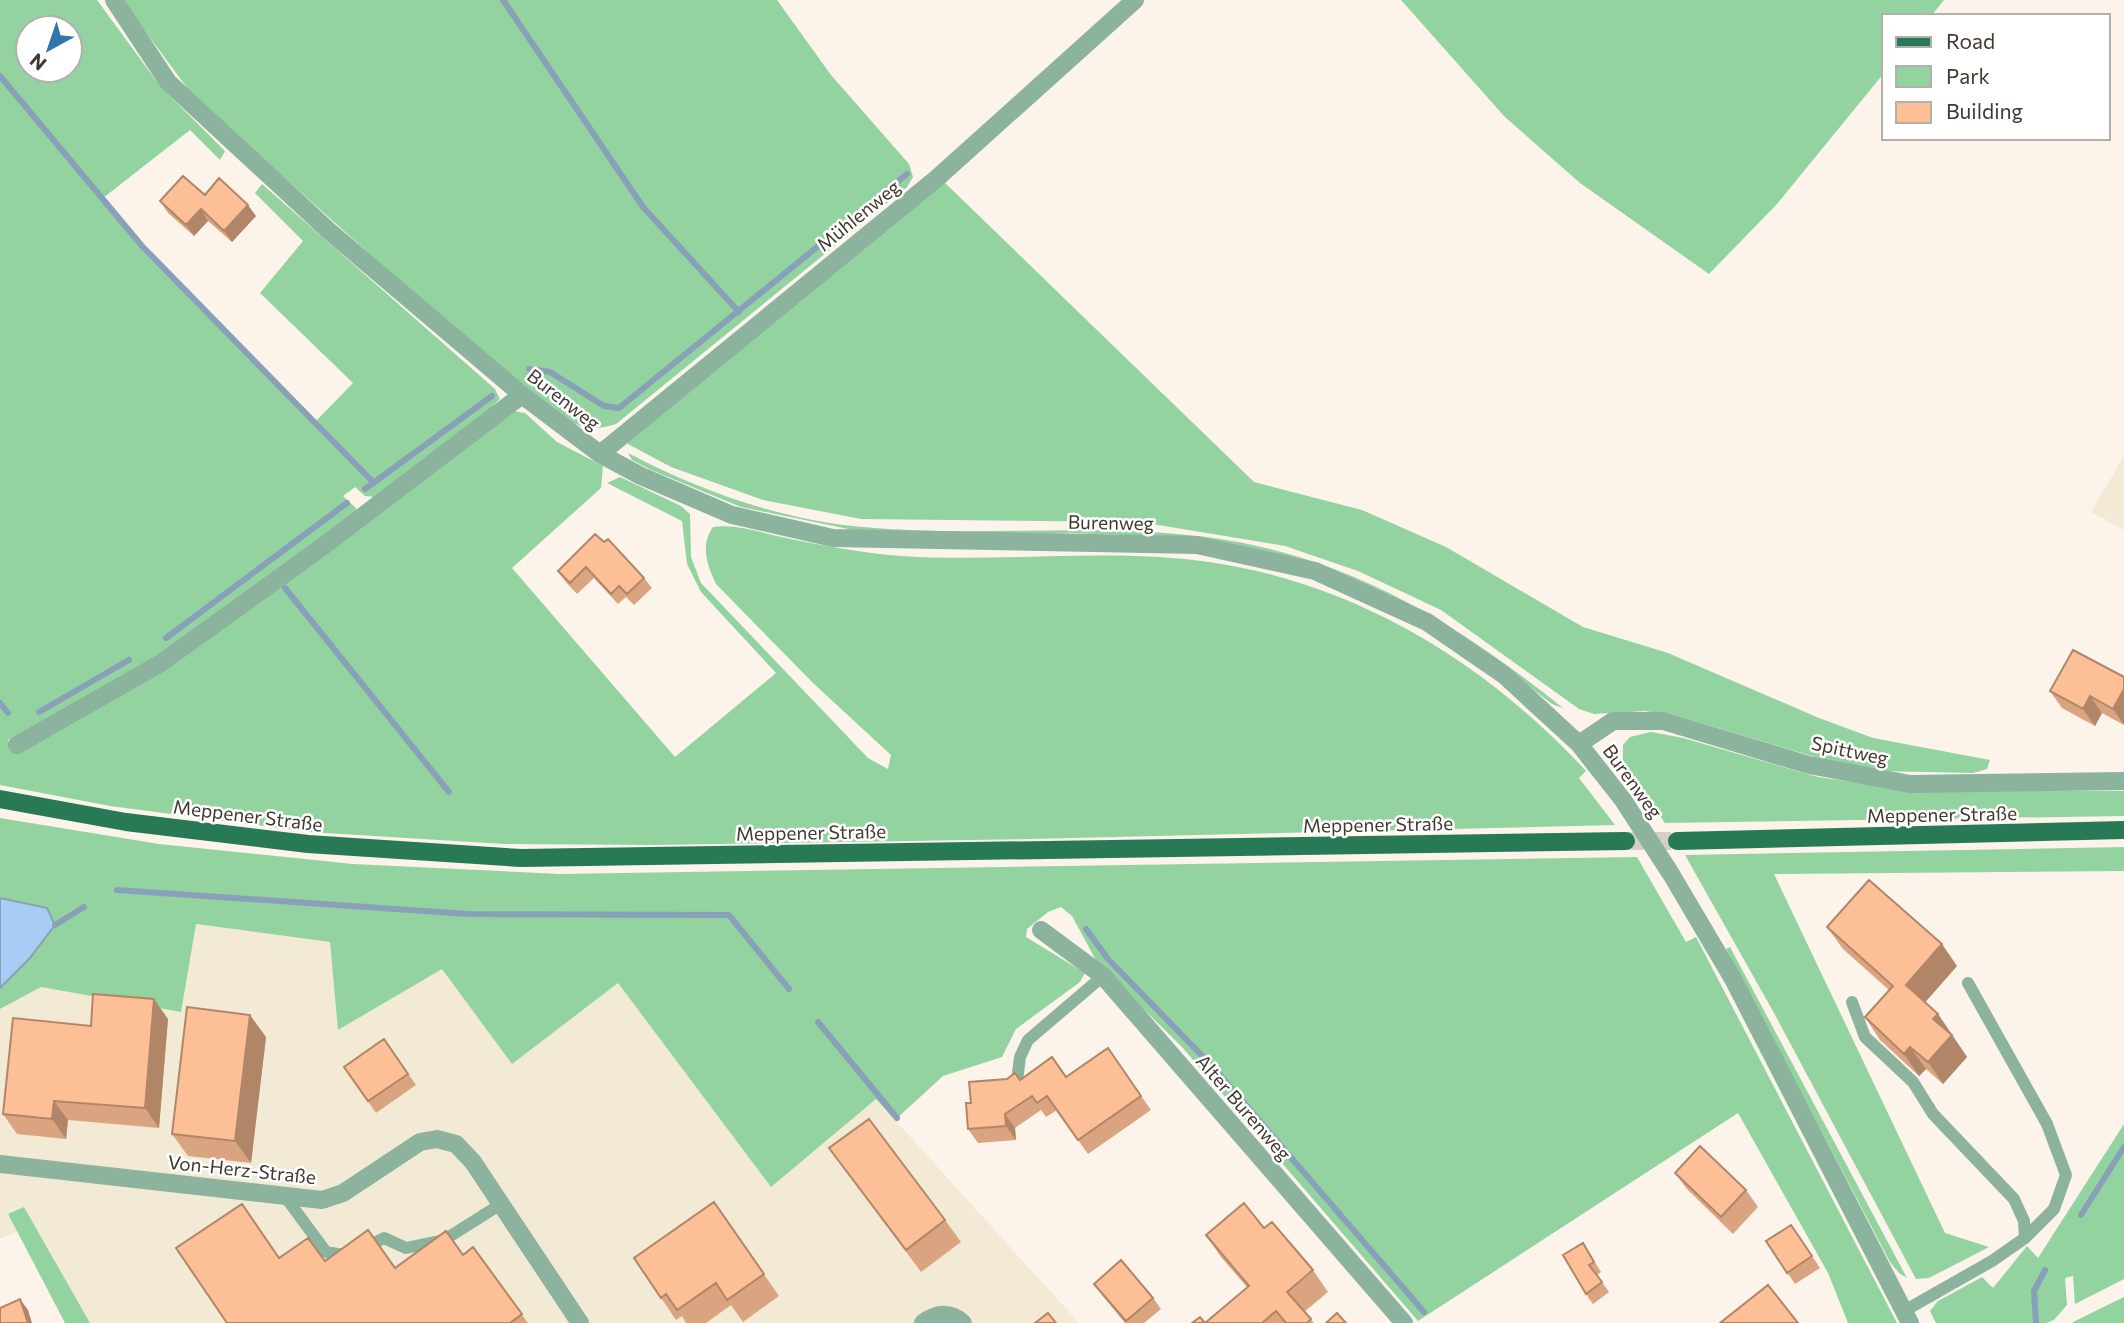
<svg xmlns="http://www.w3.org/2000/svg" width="2124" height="1323" viewBox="0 0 2124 1323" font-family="Commissioner,sans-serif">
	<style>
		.commercial { fill: #f3ead5 }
		.green { fill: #93d39f; fill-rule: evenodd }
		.water { fill: #a8ccf4; stroke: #89a0b9; stroke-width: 2 }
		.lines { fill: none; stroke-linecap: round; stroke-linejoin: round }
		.stream { stroke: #89a0b9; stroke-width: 6 }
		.primary-tunnel { stroke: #d7cec5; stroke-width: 18; stroke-dasharray: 18 9; stroke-linecap: butt }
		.lane { stroke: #8cb39e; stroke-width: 12 }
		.street { stroke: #8cb39e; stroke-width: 18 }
		.primary { stroke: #287a57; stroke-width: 18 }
		.wall { fill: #daa480 }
		.shaded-wall { fill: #b18668 }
		.building { fill: #fdbf95; stroke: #b18668; stroke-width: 2 }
		.labels { text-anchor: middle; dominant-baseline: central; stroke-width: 5; stroke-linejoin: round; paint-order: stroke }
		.street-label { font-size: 19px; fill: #41382f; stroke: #fff }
	</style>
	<rect width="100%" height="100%" fill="#fcf3ea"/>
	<path class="commercial" d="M2124,456V530L2091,512Z
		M195,924L330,942L338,1029L442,969L618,982L771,1186L876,1099L1079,1323H90L24,1207L8,1214L17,1231L0,1239V1009L41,987L181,1011Z"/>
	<path class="green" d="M0,0H97L160,86L225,151L220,160L190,130L103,198L142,246L315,422L353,383L260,293L303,241L255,193L262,184L495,389L500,399L475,423L375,497L365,496L355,487L343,496L357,509L307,550L159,657L38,727L8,740L12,749C51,735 85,713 120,693C256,614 375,510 501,416L513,411L525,413L557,442L603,466L601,488L512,568L675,757L776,673L701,592L687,564L682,521L607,483L620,477L681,506L690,514L691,557L701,583L868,758L888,769L891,755L813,683L716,584C707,565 700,545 713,527C736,524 759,532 781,537C821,545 861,553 901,556C991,562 1082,551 1172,558C1334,570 1478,654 1586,771L1579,778L1615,825L1029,839L655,845L504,844L310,832L110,806L0,785ZM28,28H70V70H28Z
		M122,0H777L831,75L909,164L913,177L907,187L616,424C596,430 585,430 566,419L456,331L222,122L188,89Z
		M1401,0H1944L1931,16H1884V73L1777,204L1709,274L1580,183L1504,116Z
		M944,182L1254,482L1362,510L1446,547L1583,627L1668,653L1819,718L1873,738L1990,760L1987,769L1973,773L1878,771L1839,764L1674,715L1644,711L1594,714L1579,709L1441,610L1358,571L1285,546L1140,522L861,519L763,500L671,467L628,444L626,437Z
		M628,453C700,491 782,520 863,527C977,538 1092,522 1206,537C1347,555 1454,621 1563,708L1552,704L1496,661L1417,610L1177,537L1071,533L924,535L858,531L741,507L651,470L632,460Z
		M1651,732L1683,738L1818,777L1908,790L2124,791V816L1665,823L1623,765V745L1630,737Z
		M0,818L159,844L353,864L560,874L1637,857L1686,942L1696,937L1897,1323H1848L1828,1273L1738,1113L1418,1321L1182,1047L1098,964L1072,916L1061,907L1048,912L1027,929L1026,937L1085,973L1080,982L1016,1029L1002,1057L943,1076L895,1120L876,1099L771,1187L618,983L512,1064L442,969L338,1030L330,942L196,924L181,1012L41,987L0,1009Z
		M2124,847V871L1774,874L1945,1233L1989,1247L1929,1278L1916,1279L1774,1013L1685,855Z
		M1730,947L1907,1278L1899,1273L1890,1262L1726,949Z
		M2124,1124V1279L2075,1304L2073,1276L2065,1278L2067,1305L2054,1320L2046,1323H1936L1930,1311L1938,1301L1982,1277L1993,1288L2027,1246L2038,1258Z
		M24,1207L90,1323H65L8,1214Z
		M2124,1297V1323H2073V1322Z"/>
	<path class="water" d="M0,898L47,908L55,925L29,959L0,988Z"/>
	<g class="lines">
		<path class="stream" d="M503,0L643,207L739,312
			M0,76L142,246L374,483
			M529,369L550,372L604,406L619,408L907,174
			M365,489L492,396
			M285,588L449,792
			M166,638L347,503
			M0,703L8,713
			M39,712L129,660
			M117,890L468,914L729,915L789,989
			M55,925L84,907
			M1086,929L1108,959L1214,1068L1424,1312
			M818,1022L897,1118
			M2081,1215L2124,1147
			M2036,1323L2034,1291L2045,1270"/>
		<path class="primary-tunnel" d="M1626,841H1677"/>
		<path class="lane" d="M1968,983L2047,1124L2066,1175L2054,1209L2025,1238
			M1852,1002L1865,1037L1913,1082L1933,1114L2014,1199L2024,1221L2025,1238L1992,1261L1904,1311
			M1017,1081L1020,1057L1028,1040L1103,976
			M284,1195L326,1252L349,1256L384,1238L406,1248L444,1240L501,1204"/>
		<path class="street" d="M114,0L168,82L329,231L522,395L600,454L641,476L732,515L833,538L1197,545L1315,571L1427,622L1504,675L1579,744L1623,800L1671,874L1733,979L1910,1323
			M600,454L936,179L1135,0
			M1579,744L1613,721H1663L1809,765L1910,784L2124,781
			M17,745L161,663L322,547L522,395
			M1041,930L1103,976L1404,1323
			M0,1164L322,1200L343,1193L420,1142L437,1139L456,1144L473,1162L580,1323
			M923,1323C936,1313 950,1311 963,1323"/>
		<path class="primary" d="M0,799L126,822L308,844L521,858L1626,841
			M1677,841L2124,830"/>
	</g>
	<path class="wall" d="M205,195L256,216L232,242L208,221L194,236L168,213L160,201Z
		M604,542L644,578L652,588L634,605L626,597L618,604L594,578L577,594L565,581L558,571Z
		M2124,677V725L2102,713L2095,726L2062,708L2050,691Z
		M1827,927L1957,966L1925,1002L1938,1014L1967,1057L1943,1084L1926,1069L1919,1076L1880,1040L1865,1017L1889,990L1843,949Z
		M168,1019L159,1128L68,1120L66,1139L17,1134L3,1114L91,1026Z
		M266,1037L251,1163L188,1156L172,1134Z
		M384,1039L416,1085L376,1113L344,1067Z
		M1108,1048L1151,1110L1088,1154L1057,1110L1046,1117L1041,1110L1015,1128L1016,1140L978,1143L968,1129L971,1103L1020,1080L1066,1077Z
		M829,1148L945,1220L961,1242L921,1272Z
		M1675,1173L1746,1190L1758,1207L1733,1234L1687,1189Z
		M714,1202L779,1296L743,1322L731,1305L706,1323H686L682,1316L676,1320L634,1258Z
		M1791,1225L1820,1268L1795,1284L1766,1241Z
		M1264,1228L1313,1270L1328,1292L1304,1312L1314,1323H1192H1205L1247,1287L1221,1257L1206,1235Z
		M1583,1243L1601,1272L1597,1275L1609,1292L1593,1304L1586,1294Z
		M473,1247L528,1323H227L279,1258L325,1261L395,1268L463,1255Z
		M1094,1284L1153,1298L1161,1309L1144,1323H1125L1102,1295Z"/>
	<path class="shaded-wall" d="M248,205L256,216L232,242L224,231Z
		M201,209L208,221L194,236L186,225Z
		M2124,689V725L2113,709Z
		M2090,696L2102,713L2095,726L2083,709Z
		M1942,944L1957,966L1921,1007L1906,985Z
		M154,999L168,1019L159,1128L145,1108Z
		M1938,1014L1967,1057L1943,1084L1928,1062L1933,1019Z
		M250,1015L266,1037L251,1163L235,1141Z
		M1910,1047L1926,1069L1919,1076L1904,1054Z
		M54,1101L68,1120L66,1139L52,1119Z
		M1005,1114L1015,1128L1016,1140L1006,1126Z
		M20,1299L28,1310L32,1323H28Z"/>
	<path class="building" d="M183,176L205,195L219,178L248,205L224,231L201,209L186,225L160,201Z
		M595,534L604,542L608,539L644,578L627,594L619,586L611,594L586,567L570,583L558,571Z
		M2073,650L2124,677V689L2113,709L2090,696L2083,709L2050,691Z
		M1869,880L1942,944L1906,985L1938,1014L1933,1019L1952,1035L1928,1062L1910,1047L1904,1054L1865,1017L1893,986L1827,927Z
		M93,994L154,999L145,1108L54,1101L52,1119L3,1114L13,1018L91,1026Z
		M187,1007L250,1015L235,1141L172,1134Z
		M384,1039L408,1074L368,1101L344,1067Z
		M1108,1048L1141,1096L1078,1140L1047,1096L1037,1103L1032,1096L1005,1114L1006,1126L968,1129L966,1103H971L969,1082L1007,1079L1015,1073L1020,1080L1052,1057L1066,1077Z
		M869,1119L945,1220L906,1250L829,1148Z
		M1700,1146L1746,1190L1721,1217L1675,1173Z
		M714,1202L764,1274L727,1300L716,1283L677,1310L666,1294L661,1298L634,1258Z
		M1244,1203L1264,1228L1272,1222L1313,1270L1287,1292L1311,1319L1307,1323H1286L1276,1311L1262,1323H1192L1200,1317L1205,1323L1249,1286L1206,1235Z
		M242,1204L279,1258L308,1238L325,1261L368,1230L395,1268L446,1231L463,1255L473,1247L522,1314L510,1323H227L176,1248Z
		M1791,1225L1812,1256L1787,1273L1766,1241Z
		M1583,1243L1594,1262L1589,1265L1602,1282L1586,1294L1563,1255Z
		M1121,1260L1153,1298L1126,1321L1094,1284Z
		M1768,1285L1798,1323H1720Z
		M20,1299L28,1323H0V1308Z
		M1048,1313L1056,1323H1035Z
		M1337,1313L1346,1323H1326Z"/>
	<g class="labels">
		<g class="street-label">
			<text transform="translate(858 215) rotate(-39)">Mühlenweg</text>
			<text transform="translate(564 399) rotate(38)">Burenweg</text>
			<text transform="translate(1111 522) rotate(1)">Burenweg</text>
			<text transform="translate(1850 750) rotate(12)">Spittweg</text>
			<text transform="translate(1633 781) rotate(54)">Burenweg</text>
			<text transform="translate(1942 814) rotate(-1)">Meppener Straße</text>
			<text transform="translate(248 815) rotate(7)">Meppener Straße</text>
			<text transform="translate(1378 824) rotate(-1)">Meppener Straße</text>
			<text transform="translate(811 832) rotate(-1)">Meppener Straße</text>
			<text transform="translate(1244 1107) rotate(49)">Alter Burenweg</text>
			<text transform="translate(242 1169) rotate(6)">Von-Herz-Straße</text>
		</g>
	</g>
	<rect x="1882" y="14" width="228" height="126" fill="#ffffff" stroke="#b3afac" stroke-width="2"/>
	<rect x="1896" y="37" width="35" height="10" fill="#287a57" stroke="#b3afac" stroke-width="2"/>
	<text x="1946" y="49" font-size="21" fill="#41382f">Road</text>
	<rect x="1896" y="66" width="35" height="21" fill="#93d39f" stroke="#b3afac" stroke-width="2"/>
	<text x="1946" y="84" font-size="21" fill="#41382f">Park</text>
	<rect x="1896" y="102" width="35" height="21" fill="#fdbf95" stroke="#b3afac" stroke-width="2"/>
	<text x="1946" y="119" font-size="21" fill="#41382f">Building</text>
	<g transform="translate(49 49) rotate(220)"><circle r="33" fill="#ffffff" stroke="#b3afac" stroke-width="2"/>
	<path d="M0-5L12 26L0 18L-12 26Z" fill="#2f76aa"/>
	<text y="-10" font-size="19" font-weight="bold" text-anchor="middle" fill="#41382f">N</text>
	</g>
</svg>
